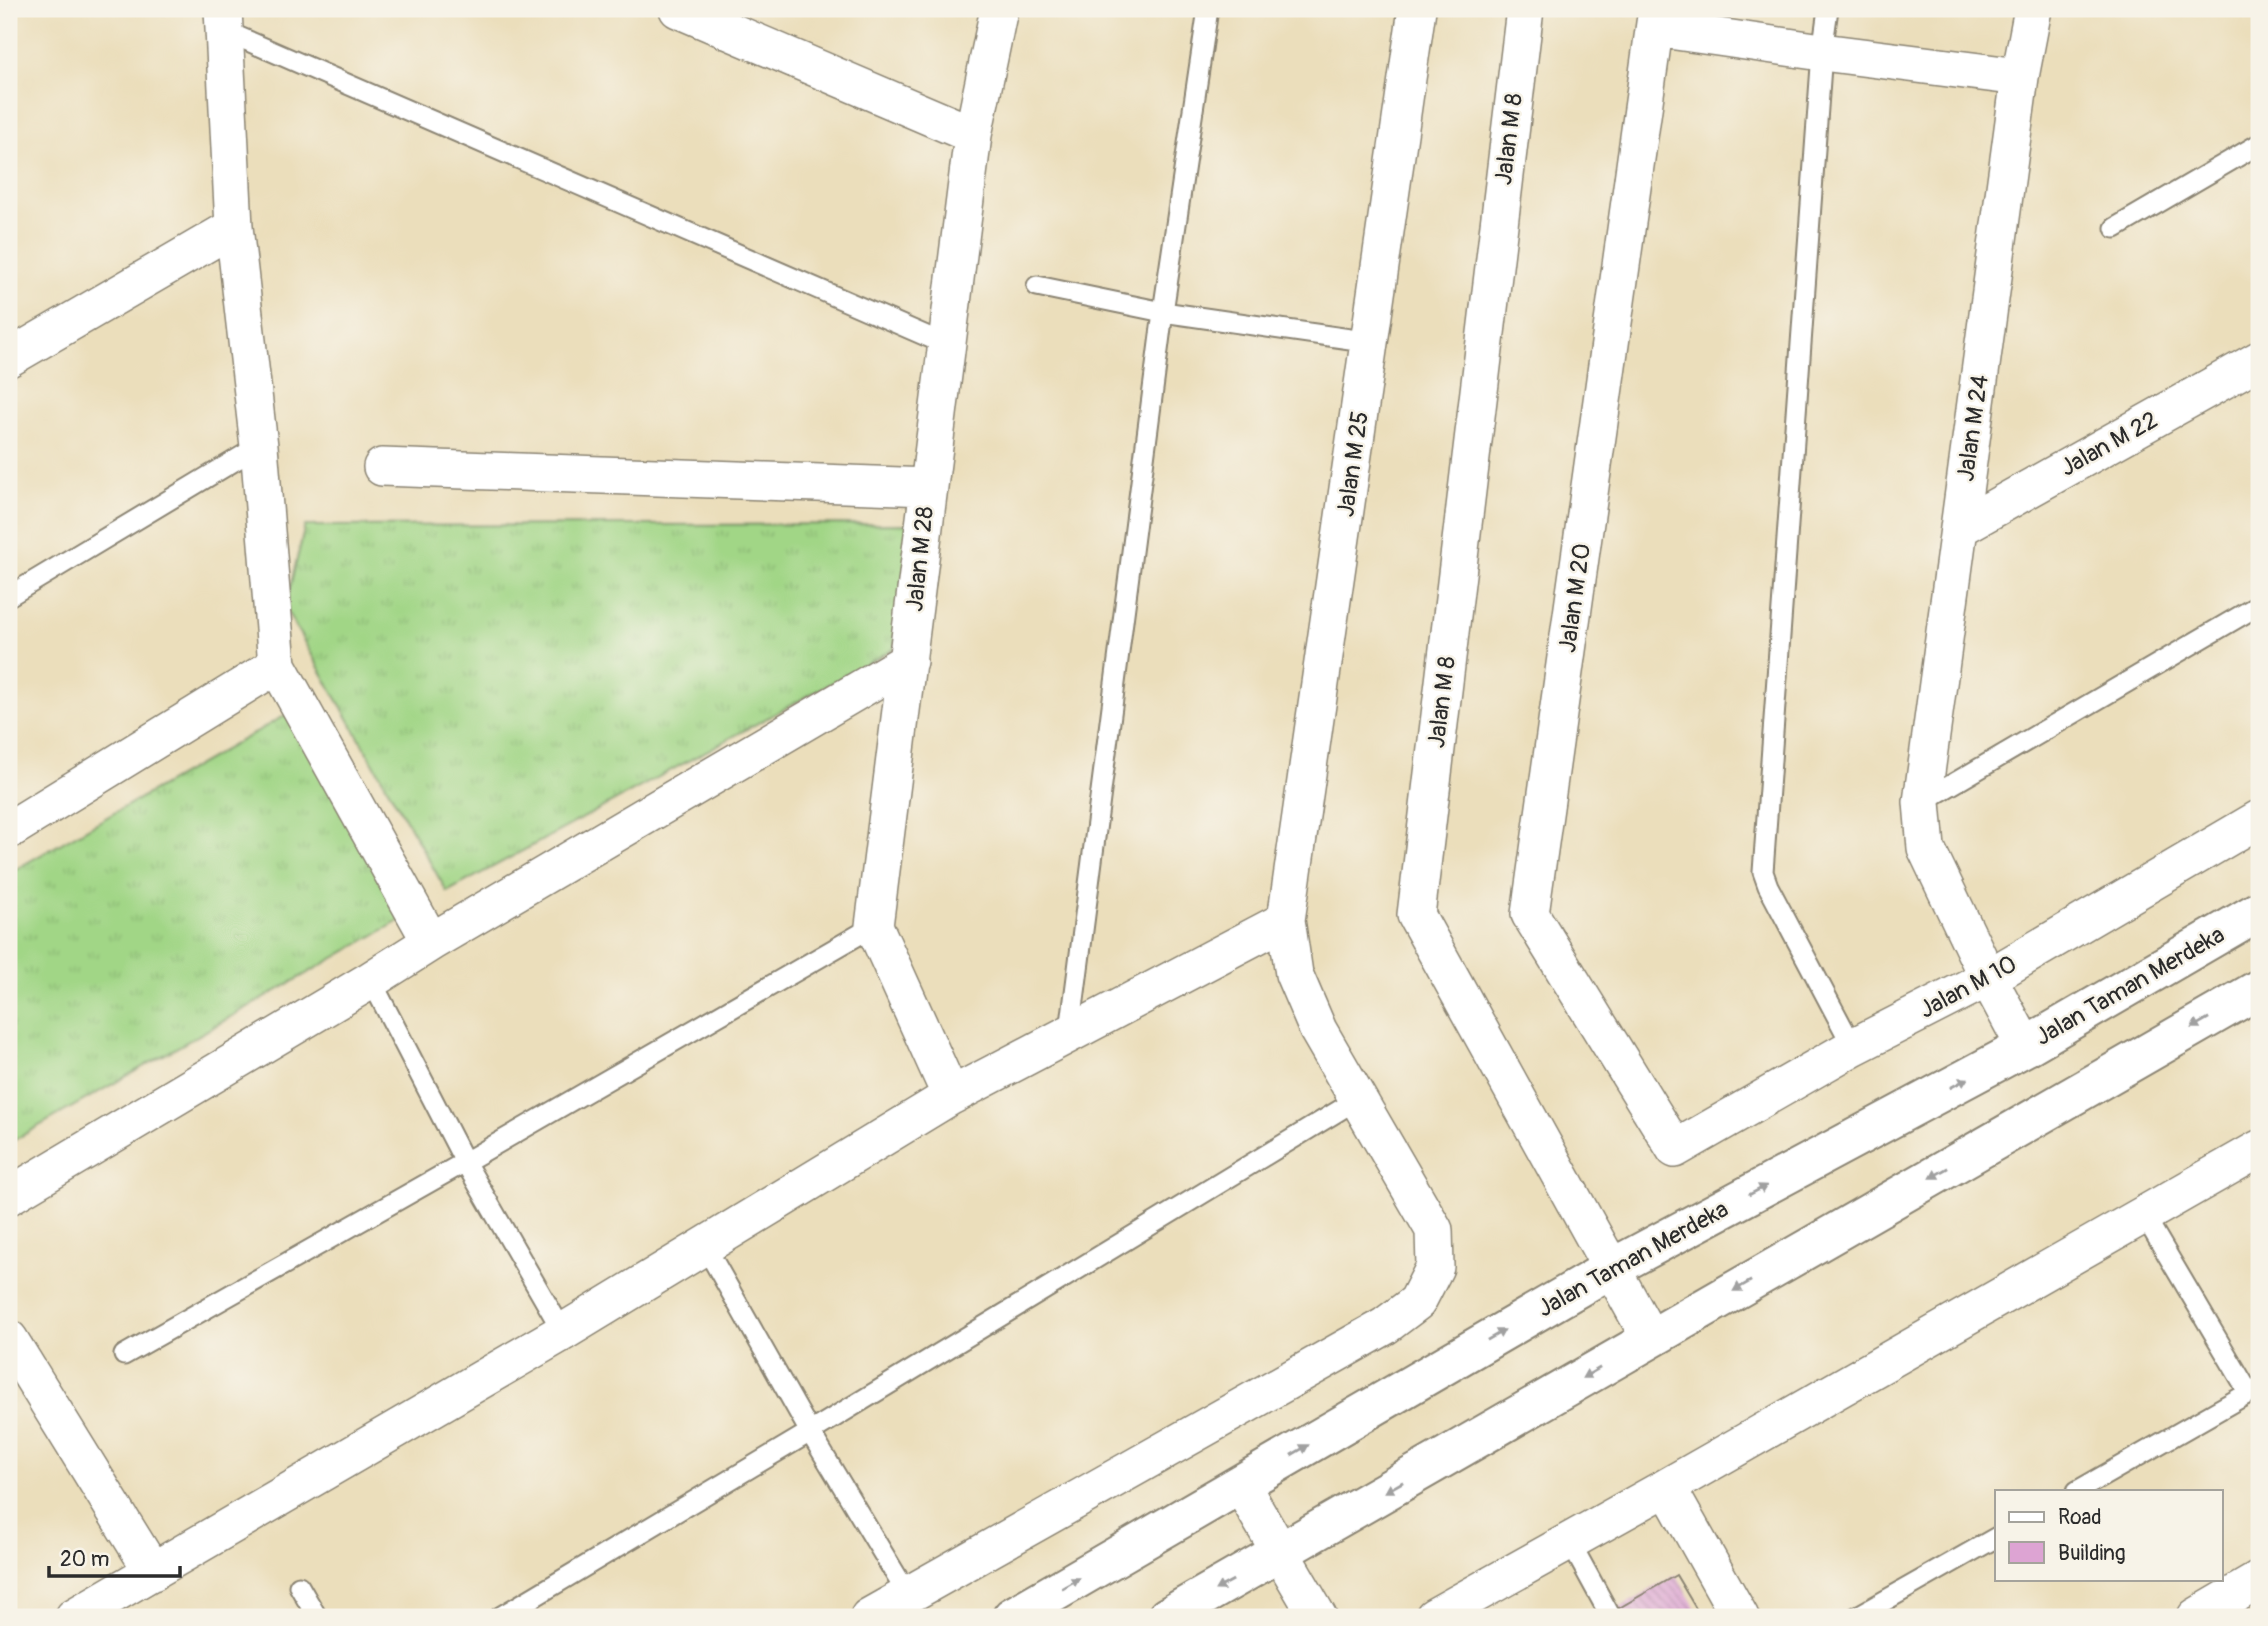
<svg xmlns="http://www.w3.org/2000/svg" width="2268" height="1626" viewBox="0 0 2268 1626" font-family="Pangolin,sans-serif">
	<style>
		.grass { fill: url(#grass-tufts); stroke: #668058; stroke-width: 2 }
		.building { fill: url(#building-back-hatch) }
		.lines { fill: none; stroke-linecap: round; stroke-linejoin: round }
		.service-casing { stroke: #8b8473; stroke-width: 23 }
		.minor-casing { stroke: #8b8473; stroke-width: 40 }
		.secondary-casing { stroke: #8b8473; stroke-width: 42 }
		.service { stroke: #fff; stroke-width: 19 }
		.minor { stroke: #fff; stroke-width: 37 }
		.secondary { stroke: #fff; stroke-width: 38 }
		.oneway { fill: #a0a0a0 }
		.labels { text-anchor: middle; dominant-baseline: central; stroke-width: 5; stroke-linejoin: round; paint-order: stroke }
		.street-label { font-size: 24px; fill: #2b2b2b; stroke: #f7f3e8 }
	</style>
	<defs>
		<pattern id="grass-tufts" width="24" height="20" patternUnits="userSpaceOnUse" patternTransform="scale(1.75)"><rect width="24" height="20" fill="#a1d686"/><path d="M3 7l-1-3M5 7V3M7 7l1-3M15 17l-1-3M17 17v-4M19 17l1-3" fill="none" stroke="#8bb874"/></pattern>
		<pattern id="building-back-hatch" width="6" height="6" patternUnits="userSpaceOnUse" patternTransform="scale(1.75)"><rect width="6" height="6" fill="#dda4d3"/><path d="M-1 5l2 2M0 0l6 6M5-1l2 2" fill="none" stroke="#b386ab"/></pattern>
	</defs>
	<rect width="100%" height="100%" fill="#f7f3e8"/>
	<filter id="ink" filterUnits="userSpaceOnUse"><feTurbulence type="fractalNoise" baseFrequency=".0143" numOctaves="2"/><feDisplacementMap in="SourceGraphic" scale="14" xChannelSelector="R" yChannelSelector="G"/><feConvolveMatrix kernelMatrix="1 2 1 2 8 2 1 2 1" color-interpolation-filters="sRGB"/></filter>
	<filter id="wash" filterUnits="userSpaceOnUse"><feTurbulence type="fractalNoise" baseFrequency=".00686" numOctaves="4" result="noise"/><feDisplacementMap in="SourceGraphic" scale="28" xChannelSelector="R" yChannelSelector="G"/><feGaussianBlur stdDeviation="1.57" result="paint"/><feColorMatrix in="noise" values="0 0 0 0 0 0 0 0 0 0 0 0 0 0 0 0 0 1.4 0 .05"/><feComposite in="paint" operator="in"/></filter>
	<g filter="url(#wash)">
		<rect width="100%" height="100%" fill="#ebdebb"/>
		<path class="grass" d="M911,524L894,649L447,892L285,608L305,526Z
			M291,712L408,916L9,1143V873Z"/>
		<g id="blocks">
			<path class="building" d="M1676,1575L1701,1617H1618L1614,1611Z"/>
		</g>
	</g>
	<g filter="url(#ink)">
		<use href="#blocks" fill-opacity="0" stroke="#8b8473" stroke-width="2"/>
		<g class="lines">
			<defs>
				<path id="service" d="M1828,9L1822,52L1763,872L1768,886L1853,1047
					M223,30L947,345
					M2115,228L2259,144
					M1037,286L1163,312L1371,342
					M9,596L259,446
					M1922,802L2259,605
					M371,980L465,1162L563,1332
					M1070,1031L1163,312L1208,9
					M2144,1215L2249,1393
					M705,1246L810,1432L908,1595
					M124,1355L465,1162L874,926
					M2077,1491L2259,1387
					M1570,1542L1611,1617
					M299,1586L317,1617
					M500,1617L810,1432L1358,1099
					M1856,1617L1997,1537"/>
				<path id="minor" d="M223,9L234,227L259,446L277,665L431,942
					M678,9L973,135
					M1525,9L1416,915L1650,1338
					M1657,9L1530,914L1675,1149L1853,1047L1988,978L2259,819
					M1655,28L1822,52L2020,77
					M9,358L234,227
					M382,467L928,487
					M1959,528L2259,360
					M9,830L277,665
					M2025,1047L1988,978L1926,848L1922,802L2020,77L2033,9
					M951,1096L874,926L973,135L999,9
					M9,1196L371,980L431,942L908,661
					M9,1339L153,1572
					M1241,1485L1318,1617
					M1667,1487L1740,1617
					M74,1617L563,1332L951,1096L1286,920
					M869,1617L1385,1326L1417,1302L1435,1267L1434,1230L1318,1030L1294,974L1286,920L1417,9
					M1434,1617L1667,1487L2259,1149
					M2196,1617L2259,1580"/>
				<path id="secondary" d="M1012,1617L1612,1268L2025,1047L2259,911
					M1167,1617L2259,989"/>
			</defs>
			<use href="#service" class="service-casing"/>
			<use href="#minor" class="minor-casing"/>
			<use href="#secondary" class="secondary-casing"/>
			<use href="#service" class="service"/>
			<use href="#minor" class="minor"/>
			<use href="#secondary" class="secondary"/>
		</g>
		<defs><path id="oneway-solid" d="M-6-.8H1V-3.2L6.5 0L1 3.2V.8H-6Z" transform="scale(1.75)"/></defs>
		<g class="oneway">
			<use href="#oneway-solid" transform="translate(2200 1023) rotate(150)"/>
			<use href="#oneway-solid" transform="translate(1959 1083) rotate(-28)"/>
			<use href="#oneway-solid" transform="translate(1939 1173) rotate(150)"/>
			<use href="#oneway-solid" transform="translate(1758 1190) rotate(-28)"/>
			<use href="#oneway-solid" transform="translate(1742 1286) rotate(150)"/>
			<use href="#oneway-solid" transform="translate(1496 1335) rotate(-30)"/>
			<use href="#oneway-solid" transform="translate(1591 1373) rotate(150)"/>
			<use href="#oneway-solid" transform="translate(1300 1450) rotate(-30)"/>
			<use href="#oneway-solid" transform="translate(1394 1487) rotate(150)"/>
			<use href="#oneway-solid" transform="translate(1071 1583) rotate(-30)"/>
			<use href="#oneway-solid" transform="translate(1224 1585) rotate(151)"/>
		</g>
	</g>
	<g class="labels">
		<g class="street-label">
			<text transform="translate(1509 139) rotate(-83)">Jalan M 8</text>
			<text transform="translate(1973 428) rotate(-82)">Jalan M 24</text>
			<text transform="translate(2109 444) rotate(-29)">Jalan M 22</text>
			<text transform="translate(1353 464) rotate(-82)">Jalan M 25</text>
			<text transform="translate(920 559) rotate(-84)">Jalan M 28</text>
			<text transform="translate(1575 598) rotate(-82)">Jalan M 20</text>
			<text transform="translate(1442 702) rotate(-83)">Jalan M 8</text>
			<text transform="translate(2130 986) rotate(-30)">Jalan Taman Merdeka</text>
			<text transform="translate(1968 987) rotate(-28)">Jalan M 10</text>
			<text transform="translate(1633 1259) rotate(-29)">Jalan Taman Merdeka</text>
		</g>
	</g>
	<rect width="2268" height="1626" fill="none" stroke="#f7f3e8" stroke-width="35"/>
	<rect x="1995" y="1490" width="228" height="91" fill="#f7f3e8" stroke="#a5a39c" stroke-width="2"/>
	<rect x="2009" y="1512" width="35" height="10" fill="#ffffff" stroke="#a5a39c" stroke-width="2"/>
	<text x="2058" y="1524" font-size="21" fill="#2b2b2b">Road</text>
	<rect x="2009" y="1542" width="35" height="21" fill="#dda4d3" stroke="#a5a39c" stroke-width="2"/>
	<text x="2058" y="1560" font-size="21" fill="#2b2b2b">Building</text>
	<path d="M49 1566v10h131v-10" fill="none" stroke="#2b2b2b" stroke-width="3.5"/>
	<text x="60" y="1566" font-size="21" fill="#2b2b2b" stroke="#f7f3e8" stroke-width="5" paint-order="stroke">20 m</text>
</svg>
